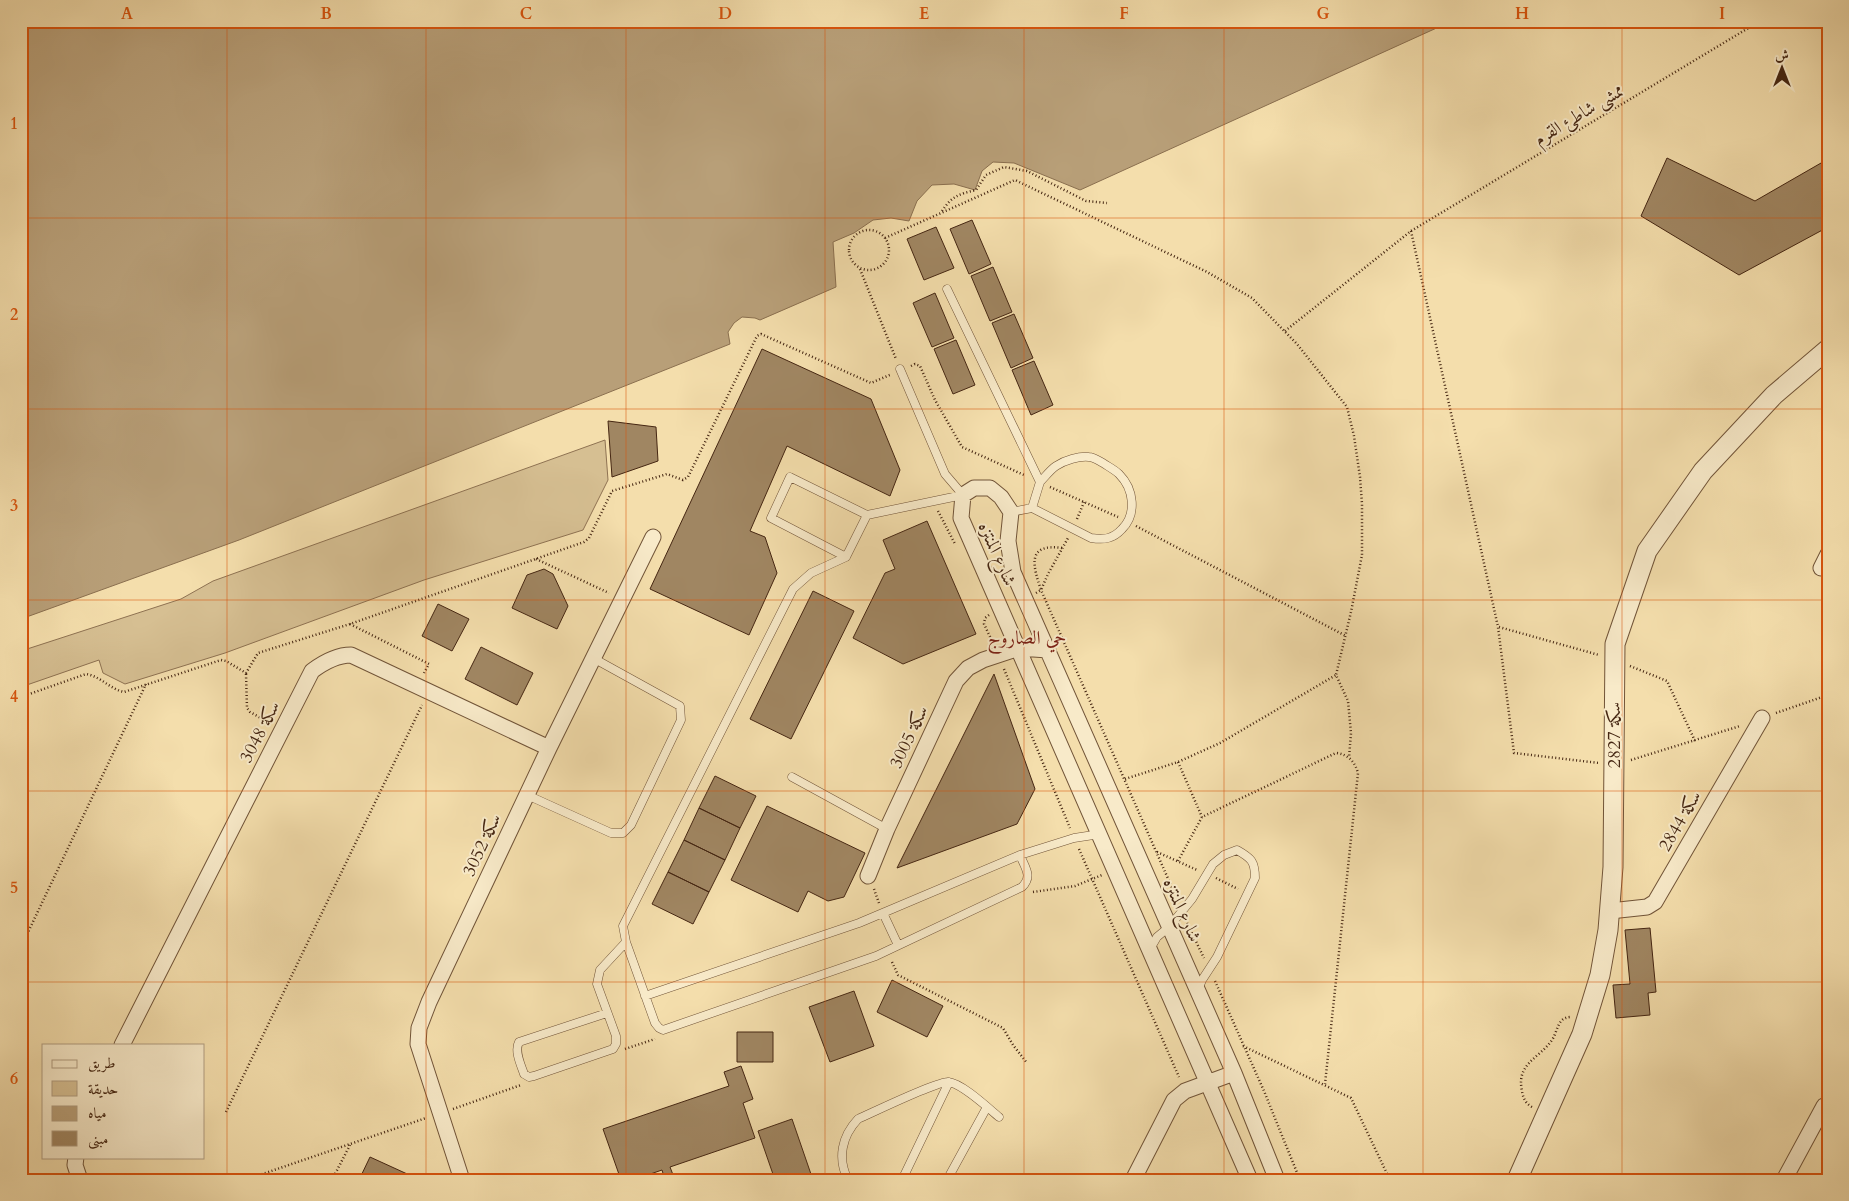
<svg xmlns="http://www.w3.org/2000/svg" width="1849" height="1201" viewBox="0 0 1849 1201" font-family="Cardo,Amiri,serif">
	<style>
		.green { fill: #d6bf92; stroke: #8e7252 }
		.water { fill: #b89f78; stroke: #8a6f4f }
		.building { fill: #a08662; stroke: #452612 }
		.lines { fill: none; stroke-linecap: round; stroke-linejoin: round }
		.service-casing { stroke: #715438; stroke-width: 9 }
		.minor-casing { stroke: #715438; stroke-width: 17 }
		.tertiary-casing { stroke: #715438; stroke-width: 21 }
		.path { stroke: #452612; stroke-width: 2.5; stroke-dasharray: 1 2.5; stroke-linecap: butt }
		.service { stroke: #f8eac9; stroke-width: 8 }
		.minor { stroke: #f8eac9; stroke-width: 15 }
		.tertiary { stroke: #f8eac9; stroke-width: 19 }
		.grid { fill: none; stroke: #d8540d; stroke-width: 1; stroke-opacity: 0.55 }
		.labels { text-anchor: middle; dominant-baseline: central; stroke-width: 4; stroke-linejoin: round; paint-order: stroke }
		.street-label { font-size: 18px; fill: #452612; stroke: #f8eac9 }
		.neighbourhood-label { font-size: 19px; fill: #7a1f14; stroke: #f8eac9 }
		.neatline { fill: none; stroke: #d8540d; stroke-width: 2 }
		.grid-label { font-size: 16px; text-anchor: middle; font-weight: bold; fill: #d8540d }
	</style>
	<rect width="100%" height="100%" fill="#f4deac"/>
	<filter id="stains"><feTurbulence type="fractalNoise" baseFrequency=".004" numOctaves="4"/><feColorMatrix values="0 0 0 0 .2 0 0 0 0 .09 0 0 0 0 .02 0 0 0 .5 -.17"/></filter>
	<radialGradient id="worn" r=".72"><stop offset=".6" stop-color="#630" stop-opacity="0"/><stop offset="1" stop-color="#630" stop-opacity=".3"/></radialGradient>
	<path class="green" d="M605,440L608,480L583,530L424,580L225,653L125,684L103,673L99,660L21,687V651L181,599L213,581Z"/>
	<path class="water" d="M21,21H1452L1080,190L1014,163L993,162L982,171L975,190L954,184L932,185L917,201L909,221L891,218L873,220L854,233L833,242L836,287L760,320L755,318L742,317L734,323L728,332L730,344L239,540L21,619Z"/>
	<path class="building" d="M1667,158L1755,201L1828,159V227L1739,275L1641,216Z
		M972,220L991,264L969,274L950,229Z
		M936,227L954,268L924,280L907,239Z
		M993,267L1012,312L990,321L971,276Z
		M935,293L954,338L932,347L913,303Z
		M1014,314L1033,358L1011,368L992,323Z
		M956,340L975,385L953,394L934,349Z
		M762,349L871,399L900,470L890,496L787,446L750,531L765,537L777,573L749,635L650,589Z
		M1034,361L1053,405L1031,415L1012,370Z
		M608,421L656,427L658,461L612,477Z
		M927,521L976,634L903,664L853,638L885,573L895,569L883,540Z
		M544,569L553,574L568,606L557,629L512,608L527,575Z
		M813,591L854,611L791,739L750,719Z
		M438,604L469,619L452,651L422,636Z
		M481,647L533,673L517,705L465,679Z
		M994,674L1035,789L1017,824L897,868Z
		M715,776L756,796L740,828L699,808Z
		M767,806L865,853L844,897L828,901L808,891L798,912L731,880Z
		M699,808L740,828L725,860L684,840Z
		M684,840L725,860L709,892L668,872Z
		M668,872L709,892L693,924L652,904Z
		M1650,928L1656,992L1648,993L1650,1015L1616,1018L1613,985L1630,984L1625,930Z
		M892,980L943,1006L927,1037L877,1012Z
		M854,991L874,1046L830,1062L809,1007Z
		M737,1032H773V1062H737Z
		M741,1066L753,1099L743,1103L755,1138L670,1167L675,1180H665L662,1170L633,1180H621L603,1129L729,1086L724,1072Z
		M792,1119L813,1180H775L758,1131Z
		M370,1157L416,1178L415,1180H359Z"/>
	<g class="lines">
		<defs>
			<path id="service" d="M947,289L1040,482L1032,508L1011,512
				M1032,508L1091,538C1104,540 1113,539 1122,529C1137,514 1134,489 1119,474C1115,470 1109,467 1103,463C1099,461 1094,457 1089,457C1079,456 1065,460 1056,466C1050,470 1045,477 1040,482
				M867,515L846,557L771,518L790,477L867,515L963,495L945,474L900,369
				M846,557L811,573L793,589L623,926L626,942L655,1023L659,1028L663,1030L876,956L1022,887C1033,876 1025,868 1020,855
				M792,777L887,829
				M527,795L611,833H623L631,825L681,720L680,706L593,658
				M883,913L898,945
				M1150,949L1157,937L1169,927L1192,899L1213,864L1224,855L1237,850C1251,858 1255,861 1255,878L1217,957L1202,980L1198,990
				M645,996L859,923L1020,855L1074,838L1100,834
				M607,1013L519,1042C514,1051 521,1065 524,1074L529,1077L534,1076L613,1049L616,1044V1036L597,984L600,970L626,942
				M848,1180C837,1158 842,1136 858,1119C874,1112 935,1082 948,1082C962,1083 988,1108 999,1117
				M902,1180L949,1082
				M947,1180L987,1107"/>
			<path id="minor" d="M1821,568L1828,554
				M868,876L887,829L956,681L968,668L983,660L1019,648L1048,650
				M1610,911L1647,907L1655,902L1762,718
				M122,1045L312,671C324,662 337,655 351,655L549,748
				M76,1157L75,1165L80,1180
				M462,1180L418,1044L419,1028L429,1002L549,748L653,537
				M1133,1180L1174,1100L1185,1091L1234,1073
				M1250,1180L961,518L963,495L974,488H990L1001,497L1011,512L1008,541L1013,572L1234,1073L1277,1180
				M1784,1180L1824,1106"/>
			<path id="tertiary" d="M1517,1180L1582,1034L1600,975L1608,930L1613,867L1615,644L1647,551L1703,471L1774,395L1828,349"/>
		</defs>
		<use href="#service" class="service-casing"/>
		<use href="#minor" class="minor-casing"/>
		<use href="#tertiary" class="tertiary-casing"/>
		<path class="path" d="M942,211C952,196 959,194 976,190L986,175L1004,167L1027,171L1086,201L1107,203
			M849 250a20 20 0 1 1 40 0a20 20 0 1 1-40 0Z
			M1411,231L1498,627L1514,753L1599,763
			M885,238L1015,180L1207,272L1252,298L1297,344L1347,407L1354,436L1360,477L1362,504V555L1351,612L1336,675L1348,701L1351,733L1349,758
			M860,269L896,359
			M1285,331L1411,231L1760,21
			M911,366L915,364L920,366L935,400L962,447L1024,475
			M1050,487L1118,517
			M938,511L955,544
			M1077,519L1084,502
			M1136,526L1346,636
			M1062,548C1026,543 1033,566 1041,590L1177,899
			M536,559L609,593
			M1036,593L1041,590L1048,574L1068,538
			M989,615L985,618L984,624L992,641
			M350,624L429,664L424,673
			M1499,627L1599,655
			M1630,666L1667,681L1695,741
			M1004,669L1070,828
			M246,674L247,708L250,712L270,723
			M21,697L86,674C100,676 110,689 124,692L221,660L226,661L246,673L258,653L350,624L584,542L589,538L612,491L667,474L683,480L688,477L757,336L761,334L871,383L892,374
			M1776,713L1828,695
			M1631,760L1740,726
			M1178,762L1202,817
			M1125,779L1178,762L1220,743L1336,675
			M1079,849L1179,1077
			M1157,852L1197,870
			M1178,861L1202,817L1336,753C1348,754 1355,762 1358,773L1325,1084
			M1216,878L1238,889
			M874,889L879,903
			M1033,892L1075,886L1102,875
			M1187,923L1204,958
			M21,947L146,684
			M892,962L898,975L1003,1028L1013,1045L1027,1063
			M1215,981L1264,1091L1300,1180
			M1243,1046L1351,1098L1390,1180
			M625,1049L655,1039
			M1532,1107C1526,1104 1523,1098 1522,1091C1516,1063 1539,1059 1552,1040C1558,1031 1557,1018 1570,1017
			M453,1109L521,1085
			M226,1112L422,705
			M245,1180L426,1118
			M332,1180L350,1145"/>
		<use href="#service" class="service"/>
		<use href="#minor" class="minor"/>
		<use href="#tertiary" class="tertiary"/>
	</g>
	<path class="grid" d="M227,21V1180M426,21V1180M626,21V1180M825,21V1180M1024,21V1180M1224,21V1180M1423,21V1180M1622,21V1180M21,218H1828M21,409H1828M21,600H1828M21,791H1828M21,982H1828"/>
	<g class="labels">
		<g class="street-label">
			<text transform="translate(1579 115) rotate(-31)">ممشى شاطئ القرم</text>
			<text transform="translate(997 554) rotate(66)">شارع المنتزه</text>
			<text transform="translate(260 732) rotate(-63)">سكة 3048</text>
			<text transform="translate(1614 735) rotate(-90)">سكة 2827</text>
			<text transform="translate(909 737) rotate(-65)">سكة 3005</text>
			<text transform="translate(1680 821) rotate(-60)">سكة 2844</text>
			<text transform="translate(482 845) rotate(-65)">سكة 3052</text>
			<text transform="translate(1182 910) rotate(66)">شارع المنتزه</text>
		</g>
		<g class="neighbourhood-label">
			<text x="1027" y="638">حي الصاروج</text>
		</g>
	</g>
	<rect width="1849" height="1201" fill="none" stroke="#f4deac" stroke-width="55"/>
	<rect x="42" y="1044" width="162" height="115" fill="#f8eac9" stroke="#b09c80"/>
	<rect x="52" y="1060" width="25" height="8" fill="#f8eac9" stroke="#b09c80"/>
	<text x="88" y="1068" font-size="15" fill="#452612">طريق</text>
	<rect x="52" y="1081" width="25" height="15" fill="#d6bf92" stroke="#b09c80"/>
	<text x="88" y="1094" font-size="15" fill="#452612">حديقة</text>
	<rect x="52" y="1106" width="25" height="15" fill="#b89f78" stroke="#b09c80"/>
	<text x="88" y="1118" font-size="15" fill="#452612">مياه</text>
	<rect x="52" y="1131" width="25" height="15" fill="#a08662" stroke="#b09c80"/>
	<text x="88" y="1144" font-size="15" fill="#452612">مبنى</text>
	<g transform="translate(1782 68)" stroke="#f8eac9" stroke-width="4" paint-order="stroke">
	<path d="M0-4L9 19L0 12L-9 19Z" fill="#452612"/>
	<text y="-8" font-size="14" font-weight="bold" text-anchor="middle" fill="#452612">ش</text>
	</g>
	<rect x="28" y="28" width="1794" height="1146" class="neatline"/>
	<g class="grid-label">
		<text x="127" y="19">A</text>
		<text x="326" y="19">B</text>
		<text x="526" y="19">C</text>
		<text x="725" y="19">D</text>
		<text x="924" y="19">E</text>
		<text x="1124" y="19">F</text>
		<text x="1323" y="19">G</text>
		<text x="1522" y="19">H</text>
		<text x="1722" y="19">I</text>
		<text x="14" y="129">1</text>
		<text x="14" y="320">2</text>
		<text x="14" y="511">3</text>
		<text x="14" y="702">4</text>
		<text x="14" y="893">5</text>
		<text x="14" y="1084">6</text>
	</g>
	<rect width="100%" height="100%" filter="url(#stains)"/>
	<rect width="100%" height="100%" fill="url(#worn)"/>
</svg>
